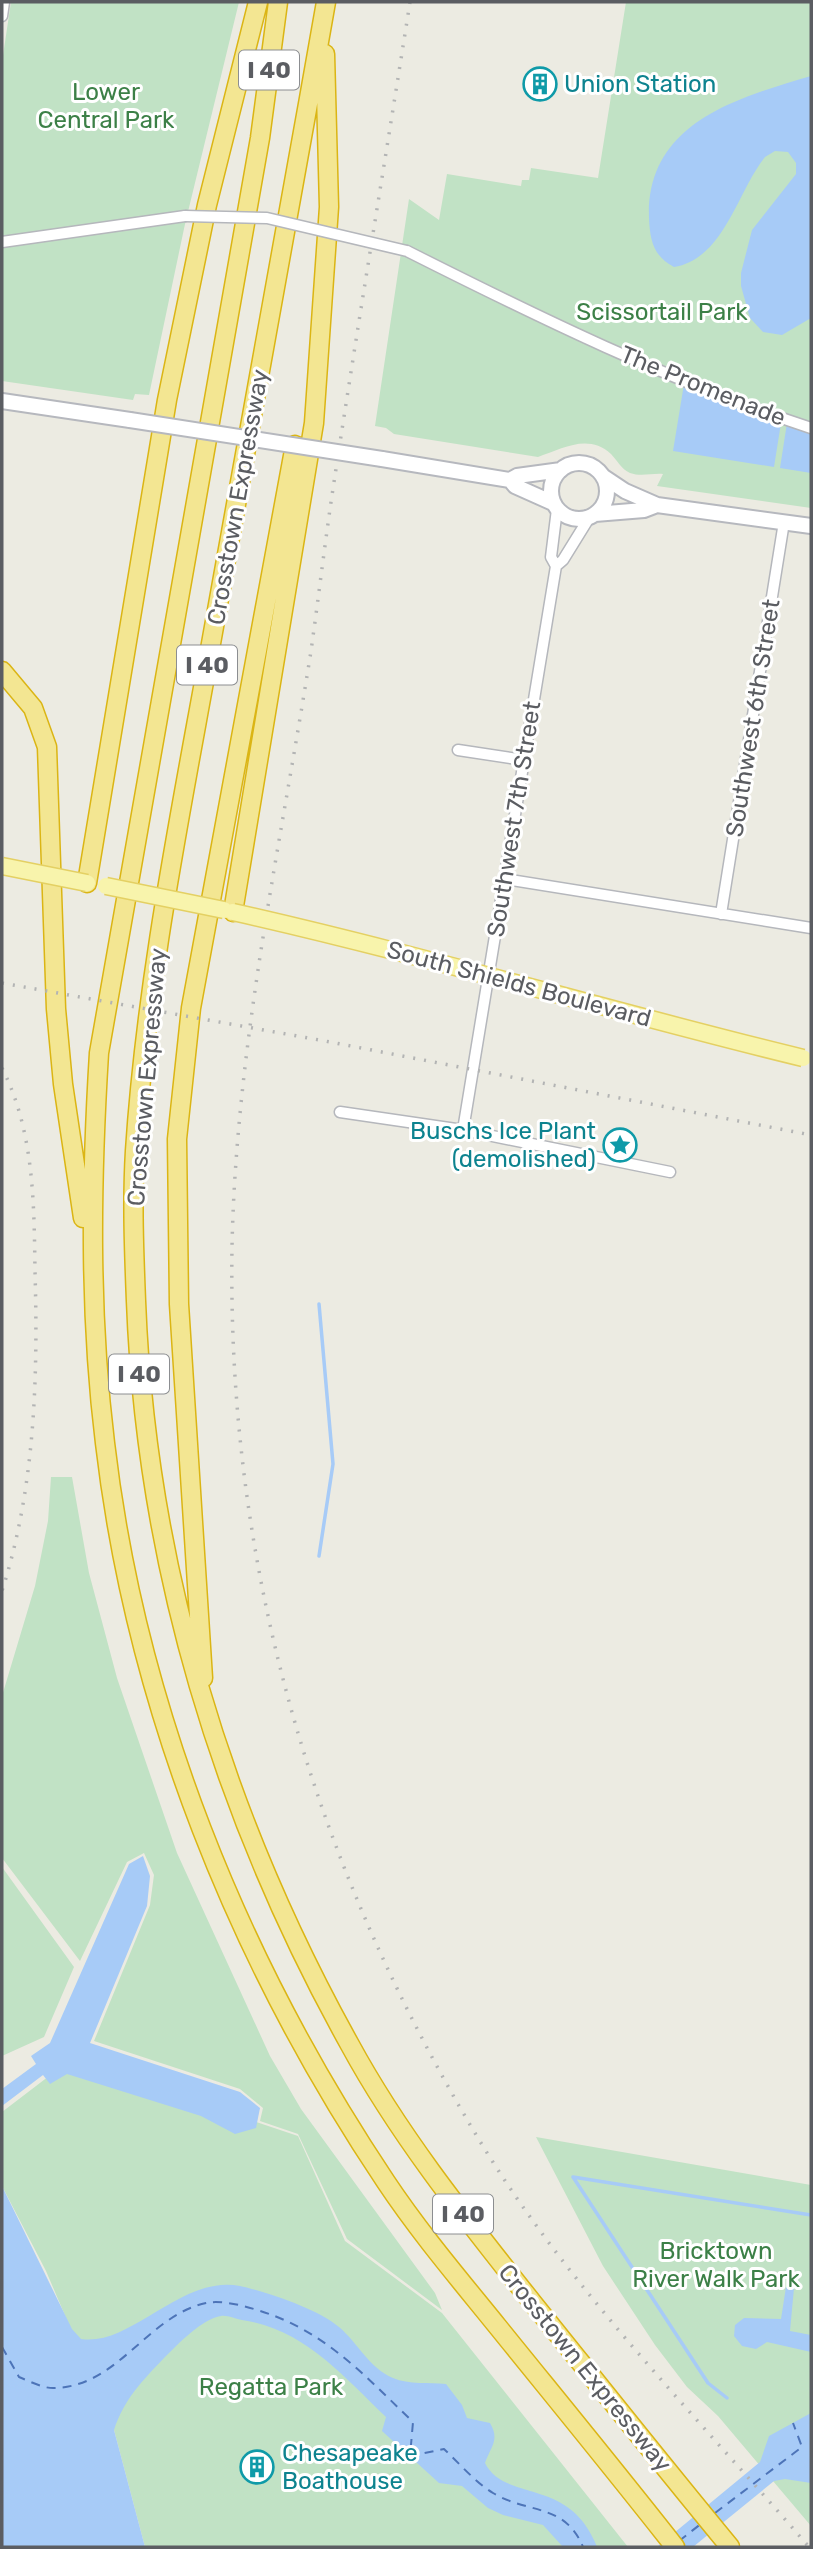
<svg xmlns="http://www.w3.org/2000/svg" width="813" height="2549" viewBox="0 0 813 2549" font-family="Rubik,sans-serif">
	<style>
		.green { fill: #c1e2c5 }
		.water { fill: #a7cbf7 }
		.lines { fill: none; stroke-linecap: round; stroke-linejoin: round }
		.stream { stroke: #a7cbf7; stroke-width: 3.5 }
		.ferry { stroke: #4d74b8; stroke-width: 2; stroke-dasharray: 9 7; stroke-linecap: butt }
		.street-casing { stroke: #b5b7bc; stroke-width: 13 }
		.secondary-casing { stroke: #b6b8be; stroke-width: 18 }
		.highway-casing { stroke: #dbb514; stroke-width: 21 }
		.street { stroke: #fff; stroke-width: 10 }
		.secondary { stroke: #fff; stroke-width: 14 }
		.highway { stroke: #f3e692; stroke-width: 18 }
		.rail { stroke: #b3b4b4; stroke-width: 3.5; stroke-dasharray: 2 9; stroke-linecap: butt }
		.street-bridge-casing { stroke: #b5b7bc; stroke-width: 13; stroke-linecap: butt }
		.secondary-bridge-casing { stroke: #b6b8be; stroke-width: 18; stroke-linecap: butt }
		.primary-bridge-casing { stroke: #e4d063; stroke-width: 19; stroke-linecap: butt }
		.street-bridge { stroke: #fff; stroke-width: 10 }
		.secondary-bridge { stroke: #fff; stroke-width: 14 }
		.primary-bridge { stroke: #f8f4ac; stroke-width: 16 }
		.labels { text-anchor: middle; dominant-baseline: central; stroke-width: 6; stroke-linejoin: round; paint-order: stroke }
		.shield { fill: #fff; stroke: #8c8e91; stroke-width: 2 }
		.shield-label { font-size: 23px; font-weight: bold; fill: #5b5d62 }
		.culture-label { font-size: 24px; fill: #0d838f; stroke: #fff; text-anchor: start }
		.park-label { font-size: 24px; fill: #3c8047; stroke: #fff }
		.street-label { font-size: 24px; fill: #5b5d62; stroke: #fff }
	</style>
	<rect width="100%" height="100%" fill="#ecebe2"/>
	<path class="green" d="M11,2H239L185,224L149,395L135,394L133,400L2,381V62Z
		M626,2H811V508L657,486L663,474C652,473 641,477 630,473C621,469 617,460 611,454C588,433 562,449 538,457L394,434L386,428L375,426L409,199L439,220L447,174L521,186L522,180H529L531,168L598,178Z
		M51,1477H72L89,1573L117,1678L177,1853L270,2056L301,2109L435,2293L442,2310L347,2239L298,2134L260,2121L263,2108L240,2089L94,2041L150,1905L154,1875L144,1853L127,1862L80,1961L2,1858V1696L35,1586L48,1521Z
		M2,1867L74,1967L44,2037L2,2056Z
		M70,2060L298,2136L345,2241L442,2313L628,2547H145L114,2430L46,2271L2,2186V2112Z
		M536,2137L811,2185V2526L718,2416L687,2387L655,2345L603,2266Z"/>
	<path class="water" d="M811,76V318L782,335L763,332L750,318L741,286V273L752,230L796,174V163L788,152L775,151L765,157C737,192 724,259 674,267C653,256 650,240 649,218C646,123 737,98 811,76Z
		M684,384L781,423L774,467L673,451Z
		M787,423L811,432V473L780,468Z
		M143,1856L150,1876L147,1906L90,2043L240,2092L260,2108L256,2128L235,2134L201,2116L67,2074L50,2084L43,2075L2,2106V2089L36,2064L31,2056L50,2043L129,1864Z
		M2,2186L72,2329L81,2339C131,2347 182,2274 240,2286C267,2292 318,2309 339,2327C358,2343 369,2368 393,2378C409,2385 429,2382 446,2384L462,2405L467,2418L490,2423C500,2440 491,2446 485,2463C505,2503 570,2476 597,2547H563L543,2525L503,2515L488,2508L462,2486L439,2483L382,2431L386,2417C343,2376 304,2329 242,2320C236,2319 227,2315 221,2316C202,2319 178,2344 165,2357C143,2380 124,2399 114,2430L145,2547H2Z
		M786,2287L794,2288L790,2331L811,2335V2352L767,2342L756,2349L742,2346L734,2336L735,2325L744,2318L781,2319Z
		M811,2413V2483L785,2479L774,2481L693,2547H657L760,2462L769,2436Z"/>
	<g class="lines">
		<path class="stream" d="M319,1556L333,1464L319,1304
			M573,2177L708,2383L727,2398
			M573,2177L811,2215"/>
		<path class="ferry" d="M2,2347L19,2377C29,2381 44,2389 55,2388C119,2386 147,2316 206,2303C220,2300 241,2305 254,2309C323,2329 362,2373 413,2422L410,2456L444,2449C459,2463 475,2482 493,2493C528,2514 565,2503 583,2547
			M715,2513L802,2447L793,2423
			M679,2541L702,2523"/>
		<defs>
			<path id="street" d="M2,16L4,2
				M2,242L185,216
				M407,251C538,317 671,382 811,428
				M556,566L551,557L557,509
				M458,750L524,760
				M505,879L811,928
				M721,914L784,522
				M340,1112L463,1130L670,1172
				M463,1130L556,566L563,560L589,518"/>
			<path id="secondary" d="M2,401L130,420
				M382,459L510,480L515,486L553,503
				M551 491a28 28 0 1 1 56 0a28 28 0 1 1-56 0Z
				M604,477L625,491L657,505L811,526
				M510,480L517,476L561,470
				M595,514L644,510L657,505"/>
			<path id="highway" d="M278,2L260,138L99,1053C91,1183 89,1313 105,1443C136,1708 238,1961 386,2182C420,2233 460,2280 498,2327C557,2400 617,2473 675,2547
				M326,2C288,218 249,434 210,649C180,816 146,982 135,1151C132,1201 134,1251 136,1301C146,1564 222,1815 350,2045C400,2137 467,2220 532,2302C598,2384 663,2466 730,2547
				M2,671L33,708L47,747L56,1009L63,1084L83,1218
				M87,883L167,400L207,205L258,2
				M233,912L314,423L329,207L325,54
				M203,1678L179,1304L177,1139L191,1008L295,445"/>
		</defs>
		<use href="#street" class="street-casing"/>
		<use href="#secondary" class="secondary-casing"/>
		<use href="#highway" class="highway-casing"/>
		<use href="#street" class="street"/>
		<use href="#secondary" class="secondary"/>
		<use href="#highway" class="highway"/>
		<path class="rail" d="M410,2C384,168 356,335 331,502C324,551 318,601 311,651C280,848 236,1047 232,1247C227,1565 312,1860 475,2133C566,2286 694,2413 809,2547
			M2,983L325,1041L811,1135
			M2,1068C34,1131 34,1202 35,1271C38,1378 35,1488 2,1591"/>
		<defs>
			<path id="street-bridge" d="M185,216L267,218L407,251"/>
			<path id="secondary-bridge" d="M130,420L382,459"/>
			<path id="primary-bridge" d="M2,866L87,883
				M106,886L224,910
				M233,912C425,955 613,1012 803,1058"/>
		</defs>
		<use href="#street-bridge" class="street-bridge-casing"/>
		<use href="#secondary-bridge" class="secondary-bridge-casing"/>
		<use href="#primary-bridge" class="primary-bridge-casing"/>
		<use href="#street-bridge" class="street-bridge"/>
		<use href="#secondary-bridge" class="secondary-bridge"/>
		<use href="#primary-bridge" class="primary-bridge"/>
	</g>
	<defs>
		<symbol id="building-ring" viewBox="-11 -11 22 22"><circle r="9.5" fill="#fff" stroke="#0f9aa8" stroke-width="1.5"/><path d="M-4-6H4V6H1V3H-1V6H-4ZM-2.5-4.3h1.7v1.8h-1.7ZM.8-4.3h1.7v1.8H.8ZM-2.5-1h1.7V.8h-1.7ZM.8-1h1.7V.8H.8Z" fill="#0f9aa8"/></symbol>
		<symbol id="sight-ring" viewBox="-11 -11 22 22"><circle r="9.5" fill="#fff" stroke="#0f9aa8" stroke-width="1.5"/><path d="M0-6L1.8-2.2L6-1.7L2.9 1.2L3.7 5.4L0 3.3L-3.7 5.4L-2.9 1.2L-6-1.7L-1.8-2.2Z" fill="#0f9aa8"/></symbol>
	</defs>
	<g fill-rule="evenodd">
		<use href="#building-ring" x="521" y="65" width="38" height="38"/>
		<use href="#sight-ring" x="601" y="1126" width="38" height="38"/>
		<use href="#building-ring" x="238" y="2448" width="38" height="38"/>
	</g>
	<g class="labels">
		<g class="shield">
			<rect x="239" y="50.5" width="60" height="39" rx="5"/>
			<rect x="177" y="645.5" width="60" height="39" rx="5"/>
			<rect x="109" y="1354.5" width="60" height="39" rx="5"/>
			<rect x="433" y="2194.5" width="60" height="39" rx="5"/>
		</g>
		<g class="shield-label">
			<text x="269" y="70">I 40</text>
			<text x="207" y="665">I 40</text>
			<text x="139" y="1374">I 40</text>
			<text x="463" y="2214">I 40</text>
		</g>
		<g class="culture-label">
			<text x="564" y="84">Union Station</text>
			<text x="596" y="1131" text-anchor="end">Buschs Ice Plant<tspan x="596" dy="28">(demolished)</tspan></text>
			<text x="282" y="2453">Chesapeake<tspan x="282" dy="28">Boathouse</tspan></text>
		</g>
		<g class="park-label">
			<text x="106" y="92">Lower<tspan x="106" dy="28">Central Park</tspan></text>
			<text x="662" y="312">Scissortail Park</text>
			<text x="716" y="2251">Bricktown<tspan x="716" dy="28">River Walk Park</tspan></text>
			<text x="271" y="2387">Regatta Park</text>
		</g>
		<g class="street-label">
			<text transform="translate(703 386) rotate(22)">The Promenade</text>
			<text transform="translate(238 497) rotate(-80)">Crosstown Expressway</text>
			<text transform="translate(753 718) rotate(-81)">Southwest 6th Street</text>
			<text transform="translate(514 819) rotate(-81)">Southwest 7th Street</text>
			<text transform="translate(519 984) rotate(15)">South Shields Boulevard</text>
			<text transform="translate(147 1077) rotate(-85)">Crosstown Expressway</text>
			<text transform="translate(585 2368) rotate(51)">Crosstown Expressway</text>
		</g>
	</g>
	<rect width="813" height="2549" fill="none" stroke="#5b5d62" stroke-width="7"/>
</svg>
